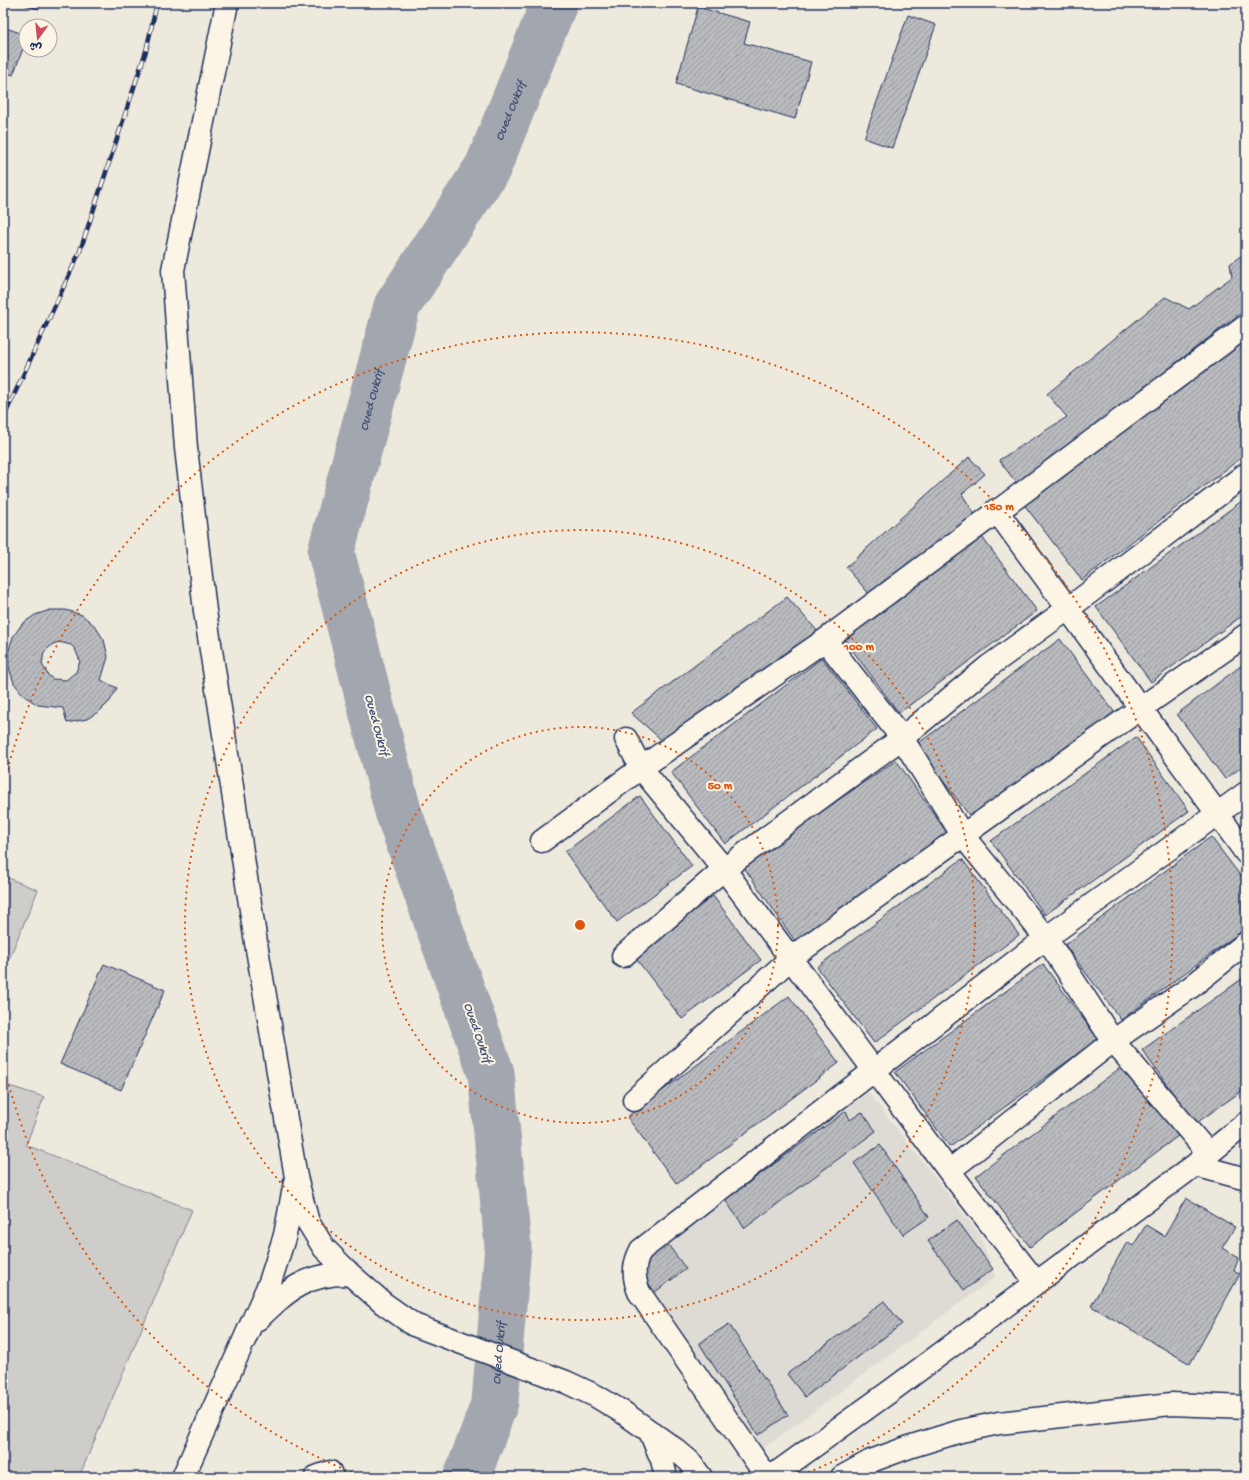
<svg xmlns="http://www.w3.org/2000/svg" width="1249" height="1480" viewBox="0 0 1249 1480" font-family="'Gochi Hand','Playpen Sans Arabic',sans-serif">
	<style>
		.built { fill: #dedbd4 }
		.garden { fill: #cfcdca; stroke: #757e94 }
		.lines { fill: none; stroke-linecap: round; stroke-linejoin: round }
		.river { stroke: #a2a7af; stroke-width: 47 }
		.building { fill: url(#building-hatch); stroke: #1b2f5e; fill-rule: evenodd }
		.minor-casing { stroke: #1b2f5e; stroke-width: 25 }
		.path { stroke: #1b2f5e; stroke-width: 2.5; stroke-dasharray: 3 3; stroke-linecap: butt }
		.minor { stroke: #fcf5e5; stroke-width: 22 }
		.rail-casing { stroke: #1b2f5e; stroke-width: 4.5 }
		.rail { stroke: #fcf5e5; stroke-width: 3; stroke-dasharray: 9; stroke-linecap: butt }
		.ring { fill: none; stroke: #de5710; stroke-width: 2; stroke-dasharray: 2 4 }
		.labels { text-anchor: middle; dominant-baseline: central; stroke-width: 4; stroke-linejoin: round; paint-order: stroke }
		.water-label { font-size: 13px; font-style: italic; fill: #445376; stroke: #fcf5e5 }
		.centre { fill: #de5710; stroke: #fcf5e5; stroke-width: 2 }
		.ring-label { font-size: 12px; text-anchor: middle; font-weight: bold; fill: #de5710; stroke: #fcf5e5; stroke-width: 4; stroke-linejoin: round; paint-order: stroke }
	</style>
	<defs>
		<pattern id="building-hatch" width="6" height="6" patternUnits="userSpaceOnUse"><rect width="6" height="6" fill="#babbbe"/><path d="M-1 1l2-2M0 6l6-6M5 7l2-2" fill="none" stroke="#96989e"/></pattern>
	</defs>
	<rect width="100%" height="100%" fill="#eee9dd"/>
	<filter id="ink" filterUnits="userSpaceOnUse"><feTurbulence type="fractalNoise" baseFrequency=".025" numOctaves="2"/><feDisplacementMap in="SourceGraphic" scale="8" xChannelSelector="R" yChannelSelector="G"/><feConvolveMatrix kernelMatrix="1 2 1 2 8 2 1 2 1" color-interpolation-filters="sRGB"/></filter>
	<g filter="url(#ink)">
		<path class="built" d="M868,1092L980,1235L995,1277L760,1451L630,1265Z"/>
		<path class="garden" d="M3,876L38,890L3,973Z
			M3,1084L44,1097L26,1145L192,1210L79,1477H3Z"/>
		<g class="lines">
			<path class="river" id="s1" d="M467,1477L495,1402L508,1246L491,1073L398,811L331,552L397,306L488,167L554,3"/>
		</g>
		<path class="building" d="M17,3H41L39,9Z
			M698,7L750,22L744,43L811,62L795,119L676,84Z
			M908,15L936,25L892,148L864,138Z
			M3,27L26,35V41L13,75L3,72Z
			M1246,252V309L1018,485L999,460L1067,417L1047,394L1165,297L1189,309L1232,277L1230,264Z
			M1246,331V454L1082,580L1022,502Z
			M969,457L985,474L962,494L975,515L871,596L846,567Z
			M1246,498V613L1151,682L1096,607Z
			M982,537L1037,611L899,713L844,639Z
			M787,597L821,635L665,743L631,713Z
			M50,610H66L82,615L95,626L104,640L108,657L101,680L117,688L110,701L101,710L87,719L67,723L63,708L38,705L24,696L14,683L9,668L8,652L13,637L22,624L35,615ZM59,642L71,645L75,649L80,661L76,672L66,680L53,679L48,675L42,664L44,652L53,644Z
			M1060,639L1115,713L972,819L916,745Z
			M822,658L877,729L725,844L671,772Z
			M1246,662V764L1225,779L1177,714Z
			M1136,737L1189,811L1045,915L991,841Z
			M896,760L950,837L797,944L743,866Z
			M640,796L692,866L617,922L565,852Z
			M1211,837L1246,883V928L1121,1020L1065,945Z
			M962,859L1019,935L874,1043L817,967Z
			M713,896L761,960L682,1019L634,956Z
			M104,964L165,990L121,1090L60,1064Z
			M1043,964L1098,1039L950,1147L895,1072Z
			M1246,976V1088L1195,1124L1142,1050Z
			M789,996L839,1063L677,1184L627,1117Z
			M1124,1065L1178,1136L1030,1247L976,1176Z
			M846,1111L850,1120L862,1112L876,1131L745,1228L725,1200Z
			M880,1145L929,1217L903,1235L854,1163Z
			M1186,1198L1235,1227L1222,1248L1239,1258L1234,1270L1240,1274L1190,1364L1091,1306L1127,1242L1133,1246L1146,1225L1164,1236Z
			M957,1220L993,1269L964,1290L928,1241Z
			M666,1242L686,1269L655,1292L634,1265Z
			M884,1301L902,1324L805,1397L787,1374Z
			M729,1324L788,1415L758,1435L699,1343Z"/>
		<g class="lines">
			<defs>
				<path id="minor" d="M227,3L173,270L186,448L205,611L257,949L296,1177L308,1222L324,1248L350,1274L383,1303L414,1325L566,1382L596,1396L624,1413L676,1450L689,1461L701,1477
					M996,510L1246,853
					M825,640L902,738L963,836L1046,938L1113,1041L1209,1154
					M626,739L641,768L724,869L949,1171L1036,1282
					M542,841L641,768L825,640L1246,326
					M623,956L724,869L902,738L989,666L1069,608L1246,474
					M634,1100L791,958L1141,708L1246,635
					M1195,1165L1246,1179
					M949,1171L1113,1041L1191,987L1246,943
					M258,1319C288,1290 306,1273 350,1274
					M650,1432L662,1460L666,1477
					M183,1477L270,1282L285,1235L295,1182
					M316,1477L330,1472L332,1477
					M767,1477L639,1292C633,1277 633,1265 641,1250L1046,938L1246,793
					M771,1477L892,1390L1195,1165L1246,1123
					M842,1477L871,1461L912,1446L961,1431L999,1423L1171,1404L1246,1407"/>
			</defs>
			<use href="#minor" class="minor-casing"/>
			<path class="path" d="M1240,1477L1246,1445"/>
			<use href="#minor" class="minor"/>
			<defs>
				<path id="rail" d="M3,419L80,251L146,51L157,3"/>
			</defs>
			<use href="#rail" class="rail-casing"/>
			<use href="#rail" class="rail"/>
		</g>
	</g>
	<g class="ring">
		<circle cx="580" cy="925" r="198"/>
		<circle cx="580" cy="925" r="395"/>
		<path d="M363 1477A593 593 0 0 1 3 1063M3 787A593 593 0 1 1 797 1477"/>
	</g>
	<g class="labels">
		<g class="water-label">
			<text stroke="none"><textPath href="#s1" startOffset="1437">Oued Oukrif</textPath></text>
			<text stroke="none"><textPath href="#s1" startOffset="1113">Oued Oukrif</textPath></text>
			<text transform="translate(376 725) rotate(75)">Oued Oukrif</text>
			<text transform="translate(477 1033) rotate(71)">Oued Oukrif</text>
			<text stroke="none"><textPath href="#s1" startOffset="129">Oued Oukrif</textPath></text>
		</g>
	</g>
	<circle cx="580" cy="925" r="6" class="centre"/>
	<g class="ring-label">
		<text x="999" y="510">150 m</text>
		<text x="859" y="650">100 m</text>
		<text x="720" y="789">50 m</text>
	</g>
	<rect width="1249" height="1480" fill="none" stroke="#fcf5e5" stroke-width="16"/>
	<rect x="8" y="8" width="1233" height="1464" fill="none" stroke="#1b2f5e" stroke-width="1.5" filter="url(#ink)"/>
	<g transform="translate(38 38) rotate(195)"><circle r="19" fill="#fcf5e5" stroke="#a2a6af"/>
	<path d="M0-3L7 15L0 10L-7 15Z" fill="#d1495b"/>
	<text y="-6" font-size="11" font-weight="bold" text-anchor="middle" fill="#1b2f5e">ش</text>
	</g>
</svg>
